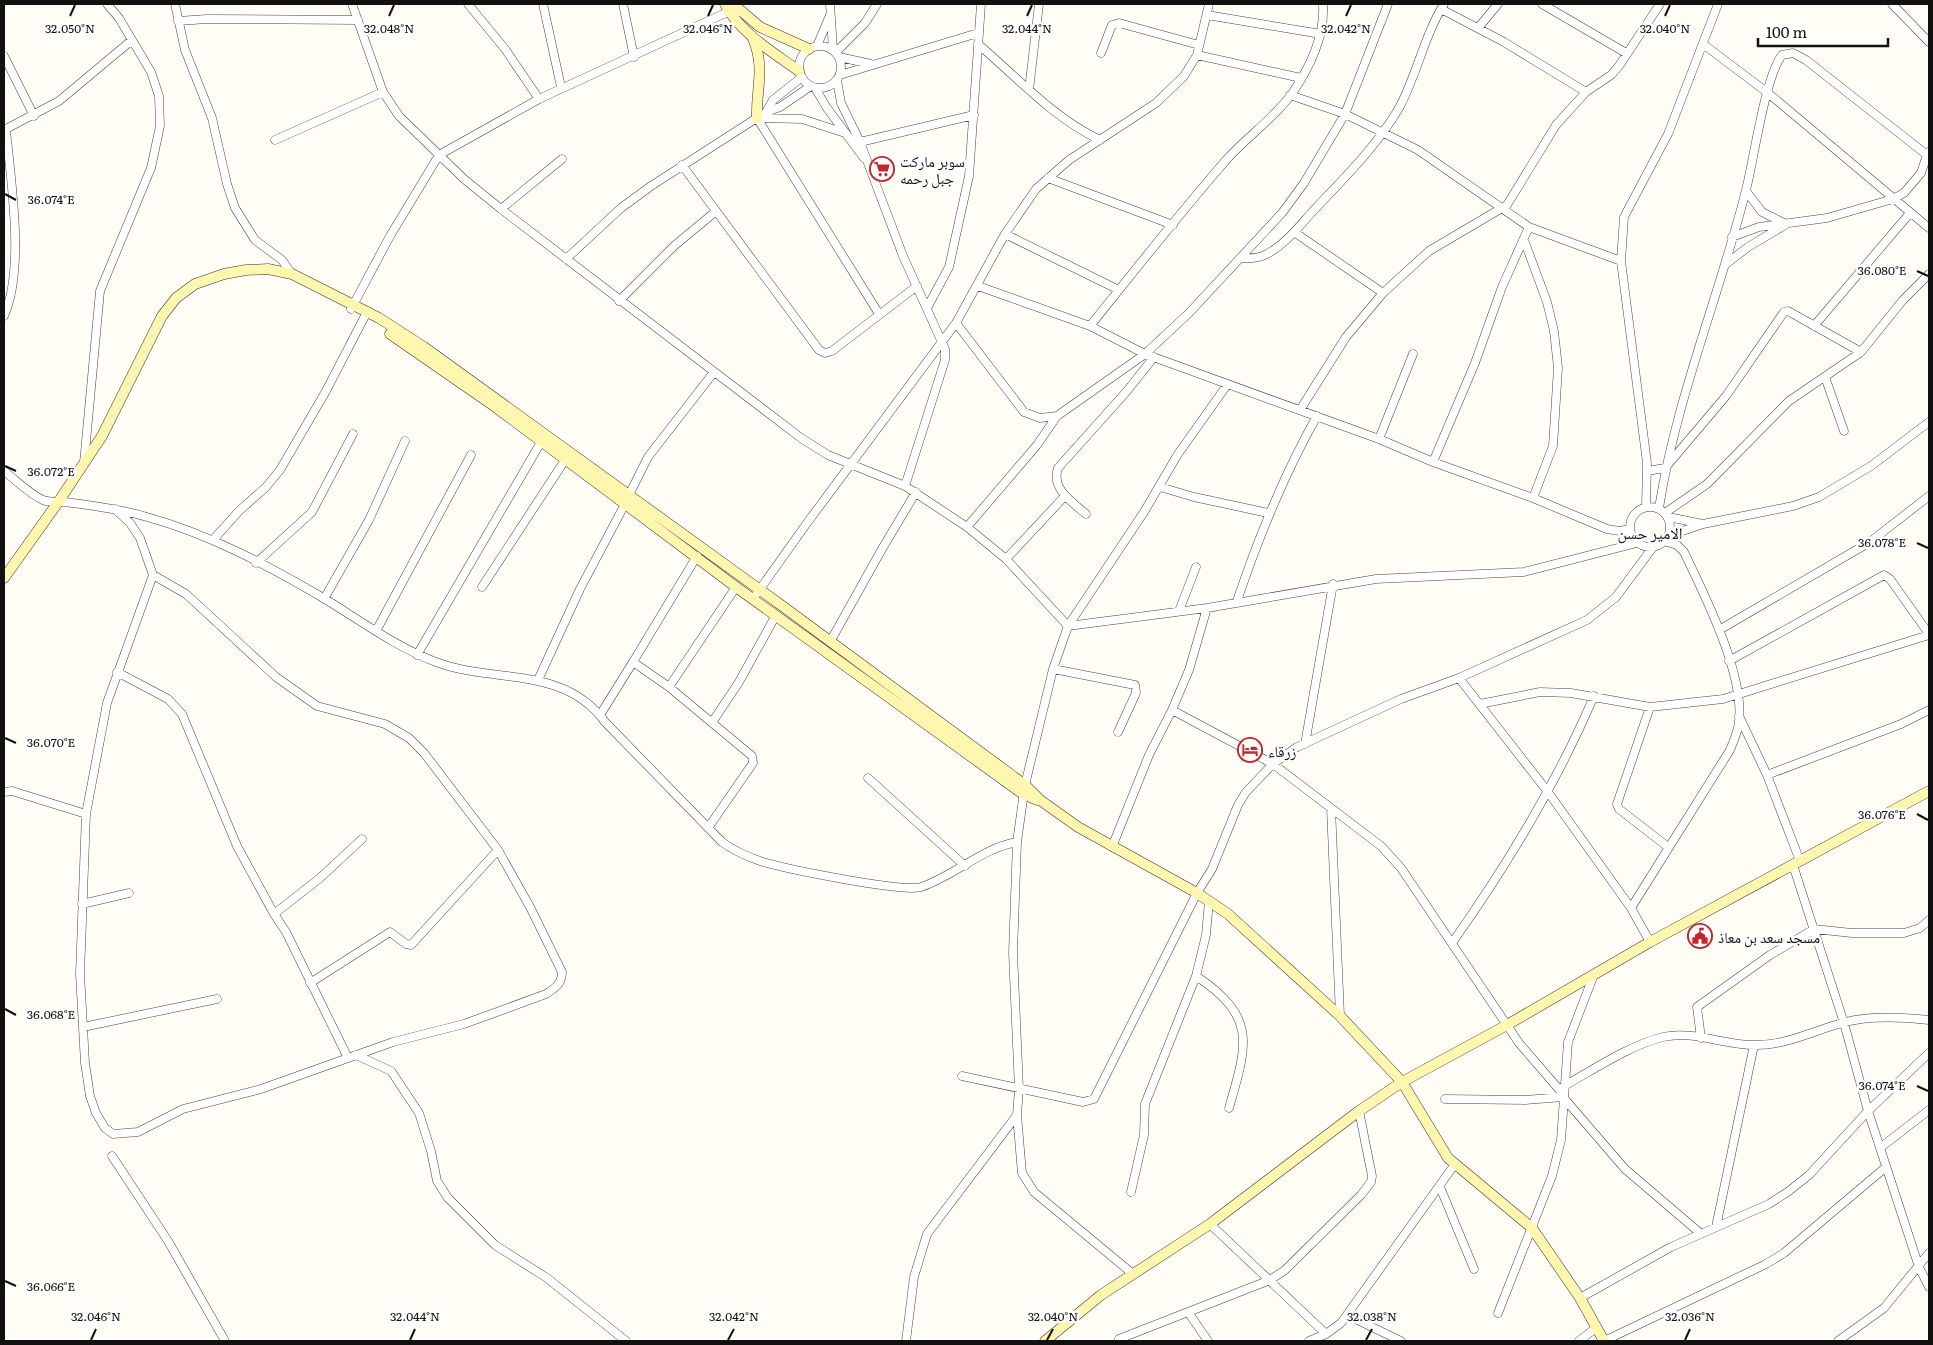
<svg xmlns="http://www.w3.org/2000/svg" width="1933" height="1345" viewBox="0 0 1933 1345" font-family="Literata,'Noto Naskh Arabic',serif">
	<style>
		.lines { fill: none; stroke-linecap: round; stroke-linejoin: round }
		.street-casing { stroke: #444; stroke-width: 9 }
		.secondary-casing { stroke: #333; stroke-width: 11 }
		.street { stroke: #fff; stroke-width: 8 }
		.secondary { stroke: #fff6b0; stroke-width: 10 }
		.ticks { fill: none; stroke: #111; stroke-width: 2 }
		.labels { text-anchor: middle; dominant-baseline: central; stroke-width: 5; stroke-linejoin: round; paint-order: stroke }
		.poi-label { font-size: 15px; fill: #111; stroke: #fff; text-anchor: start }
		.neighbourhood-label { font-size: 16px; fill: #111; stroke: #fff }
		.ticks-label { font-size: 12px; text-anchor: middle; fill: #111; stroke: #fff; stroke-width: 5; stroke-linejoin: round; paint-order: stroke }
	</style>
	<rect width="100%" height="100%" fill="#fffdf5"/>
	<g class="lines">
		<defs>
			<path id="street" d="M175,4L185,50L212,118L227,184L235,208L255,240L282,260L292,274
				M352,4L383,92L399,116L464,179L501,209L801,438L828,455L905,486L967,527L1006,559L1068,626
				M543,4L561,87
				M623,4L634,57
				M830,4L833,50
				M1542,4L1626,53
				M1892,4L1929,42
				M1441,9L1504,42L1586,92
				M1207,15L1321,34
				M178,21L207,19L358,20
				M1478,28L1498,4
				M978,44C1018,78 1052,117 1100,140
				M1703,44L1768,93L1929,228
				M799 67a21 21 0 1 1 42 0a21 21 0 1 1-42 0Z
				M817,46L830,15
				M836,52L865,23L877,4
				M1101,53L1112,25L1119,23L1199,45
				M1197,55L1301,78
				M4,56L34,116
				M839,57L871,64
				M840,75L978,33
				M837,80L841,103L860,142L903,256L945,349V360L905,486
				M815,88L827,108L864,158
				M1029,90L1039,4
				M1290,95L1345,114L1418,150L1529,227L1621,261
				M539,99L732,10
				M766,112L773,100L802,77
				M4,130L59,101L132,40
				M845,133L802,119L757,118L879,314
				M275,140L383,92
				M860,142L974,115
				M682,165L819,350L825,353L832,351L917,286
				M1048,178L1173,225
				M1746,191L1762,212L1784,223
				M501,209L562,159
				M1294,232L1383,293
				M1005,234L1119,290
				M1732,237L1759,227L1827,218L1893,199L1904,193L1921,173L1928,152
				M1524,240L1547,302L1554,331L1558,368L1553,446L1533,498
				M1241,258C1251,259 1259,258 1267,254C1286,244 1300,225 1314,210C1344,178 1377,146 1399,108C1417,75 1424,36 1444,4
				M566,259L621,208L651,186L766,112L780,107L811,86
				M1726,264L1748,247L1785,225
				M978,286L1090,326L1145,354L1379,439L1433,462L1533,498L1607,529L1620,531L1630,529
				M619,301L674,246L715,212
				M927,308L949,267L969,176L981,4
				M351,309L390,236L439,155L539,99L505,49L468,4
				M4,316C25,268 11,182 6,130
				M956,323L1024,412L1040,418L1057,416L1145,354L1189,313L1282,213L1304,183L1345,114L1388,4
				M1090,326C1135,270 1180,213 1227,159C1247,137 1273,119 1291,95C1309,69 1325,36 1323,4
				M1814,326L1910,213
				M1825,377L1844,431
				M1300,410L1346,337L1383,293L1429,251L1507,205L1556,125L1586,92L1611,75L1619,66L1660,4
				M1379,439L1413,354
				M1433,462L1475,363L1502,287L1529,227
				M84,463L100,291L151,168L160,126L159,96L151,72L119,18L107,4
				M4,471C16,480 29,494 43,500C50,503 58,501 66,502C93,506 121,509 147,517C209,534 269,566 325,599C361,621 396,647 436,662C494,684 564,665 605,722L722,842C734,851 746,856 760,861C781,868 904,893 921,887C954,876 982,848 1017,842
				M1647,471L1665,468L1726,396L1784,312L1788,311L1861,352
				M1160,487L1194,497L1268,513
				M629,495L648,457L714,372
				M1630 527a20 20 0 1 1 40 0a20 20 0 1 1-40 0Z
				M1646,507L1647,463L1621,261L1624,217L1668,134L1718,4
				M1659,508C1676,399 1719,297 1746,190C1754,159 1765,77 1782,55L1793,53L1806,60L1927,155
				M115,509L130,523L140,538L153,575L107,703L86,814L80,974L85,1063L90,1096L96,1113L105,1128L113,1134L138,1132L183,1109L261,1089L393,1042L464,1024L546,994C555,988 562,984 562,972L530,907L498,850L424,753L409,738L385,724L317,706L276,677L186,594L153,575
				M1665,513L1707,484L1789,401L1861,352L1903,300L1929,274
				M1086,514C1071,501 1051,489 1058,468L1127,391L1154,357
				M1668,517L1703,524
				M967,527L1037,445L1057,416
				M1668,536L1703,524L1793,506L1819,497L1871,466L1929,422
				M213,540L239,511L266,487L280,470L326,391L367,312
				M697,556L633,662L669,687L752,756L753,763L708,828
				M1006,559L1065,496
				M256,563L312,512L353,434
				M482,587L565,460
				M324,599L369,520L405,441
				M753,599L807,523L956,323L1005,234L1036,189L1069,160L1156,103L1184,76L1197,55L1209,4
				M1237,601C1259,536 1283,476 1317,416
				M1207,608L1189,670L1172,710L1273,764L1381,846L1401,868L1519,1043L1563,1094
				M1179,611L1196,567
				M1068,626L1207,608L1376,579L1524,572L1637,543
				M1719,630L1870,542L1929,496
				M376,631L471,455
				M830,642L882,549L916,492
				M417,655L541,442
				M1729,661L1884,575L1890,579L1929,634
				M1053,669L1135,685L1136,693L1118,732
				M117,672L168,699L182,714L237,846L274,914
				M1459,678L1548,792L1631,908L1650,942
				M538,680L580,589L625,504
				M669,687L736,587
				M1480,704L1540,692L1571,693L1650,707L1723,699L1929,635
				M1650,707L1617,804L1619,809L1668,847
				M600,715L633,662
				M1739,716L1767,775
				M713,721L739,682L776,615
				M1305,744L1333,584
				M868,778L965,866
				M4,792L12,791L86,814
				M1331,808L1340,1016
				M1112,847L1149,755L1172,710
				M1800,861L1767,775L1901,724L1929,710
				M1793,865L1844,1023L1868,1111L1919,1267L1929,1287
				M82,904L129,893
				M1631,908L1730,750C1733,743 1736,735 1738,728C1748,680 1705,596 1684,552L1677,545L1664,541
				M1452,943C1508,864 1556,785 1594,696
				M1196,976C1258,1017 1247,1045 1229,1108
				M310,983L390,932L406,944L411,945L498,850
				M83,1027L217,999
				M1701,1038L1697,1007L1770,955L1814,929L1852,933H1904L1920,928L1929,920
				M356,1055L391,1071L419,1113L431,1151L437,1181L448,1198L495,1245L547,1278L626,1341
				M348,1058L286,932L274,914L320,878L362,839
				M962,1076L1083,1102L1094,1099L1197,893L1212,869L1238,805L1246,792L1273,764L1297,747L1401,699L1459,678L1587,620L1616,597L1653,547
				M1564,1086C1593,1070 1630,1045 1663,1037C1692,1030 1724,1045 1754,1045C1784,1046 1813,1031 1842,1023C1869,1015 1902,1017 1929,1020
				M1445,1099L1525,1100L1563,1097L1625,1169L1700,1233
				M1880,1148L1929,1110
				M112,1156L168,1241L225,1341
				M1440,1187L1474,1269
				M1131,1192L1144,1135L1145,1104L1196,976L1206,935L1209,901
				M1210,1224L1326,1334
				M1716,1227L1754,1045
				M1133,1274L1034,1192L1022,1173L1017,1115L1019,1089L1013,953L1017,842L1025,785L1053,669L1068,626L1144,512L1178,454L1227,385
				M1580,1298L1671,1247L1769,1204L1789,1191L1809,1175L1868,1111L1929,1053
				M1188,1312L1208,1341
				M1498,1313L1552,1176L1561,1140L1568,1042L1593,977
				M1347,1315L1401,1341
				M1119,1339L1270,1280L1285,1270L1361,1195L1371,1182L1372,1176L1359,1111
				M906,1341L914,1277L927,1234L1017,1115
				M1309,1341L1326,1334L1341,1323L1455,1164
				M1579,1341L1597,1327
				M1604,1341L1766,1264L1784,1253L1886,1167
				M1838,1341L1884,1308L1929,1253"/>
			<path id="secondary" d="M725,4C740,33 774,53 799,71
				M733,4L760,27L809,49
				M752,36C766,68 756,86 757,118
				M390,334L494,406L736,587L1023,794L1037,800
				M4,578L59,501L102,436L162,316L176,298L195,284L224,274L246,270L268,269L292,274L379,318L424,347L781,605L1025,785L1040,800L1078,827L1197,893L1228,914L1340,1016L1402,1082L1448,1158L1532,1228L1580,1298L1604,1341
				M1045,1341L1101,1295L1210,1224L1359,1111L1402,1082L1507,1025L1650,942L1929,791"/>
		</defs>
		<use href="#street" class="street-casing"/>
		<use href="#secondary" class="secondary-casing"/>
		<use href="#street" class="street"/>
		<use href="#secondary" class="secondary"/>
	</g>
	<path class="ticks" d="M70,16L75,5M389,16L394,5M708,16L713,5M1027,16L1032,5M1346,16L1351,5M1665,16L1670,5M5,194L16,200M1917,271L1928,276M5,466L16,471M1917,543L1928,548M5,738L16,743M1917,814L1928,820M5,1009L16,1015M1917,1086L1928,1091M5,1281L16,1286M91,1340L96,1329M410,1340L415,1329M728,1340L734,1329M1047,1340L1053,1329M1366,1340L1372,1329M1685,1340L1690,1329"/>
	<defs>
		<symbol id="supermarket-ring" viewBox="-11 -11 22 22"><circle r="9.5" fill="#fff" stroke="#c4262e" stroke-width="1.5"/><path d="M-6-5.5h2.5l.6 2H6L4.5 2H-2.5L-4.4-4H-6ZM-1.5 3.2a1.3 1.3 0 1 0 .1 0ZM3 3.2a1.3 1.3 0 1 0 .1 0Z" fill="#c4262e"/></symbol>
		<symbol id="hotel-ring" viewBox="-11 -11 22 22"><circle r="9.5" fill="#fff" stroke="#c4262e" stroke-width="1.5"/><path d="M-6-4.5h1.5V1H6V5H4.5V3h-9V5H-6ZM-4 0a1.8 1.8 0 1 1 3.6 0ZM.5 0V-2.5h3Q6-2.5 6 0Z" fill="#c4262e"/></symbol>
		<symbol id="civic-ring" viewBox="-11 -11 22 22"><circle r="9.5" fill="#fff" stroke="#c4262e" stroke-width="1.5"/><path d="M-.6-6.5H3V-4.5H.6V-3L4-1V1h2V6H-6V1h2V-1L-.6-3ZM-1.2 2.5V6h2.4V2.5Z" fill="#c4262e"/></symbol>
	</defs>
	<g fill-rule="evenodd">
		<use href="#supermarket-ring" x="868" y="155" width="28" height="28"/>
		<use href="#hotel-ring" x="1236" y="736" width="28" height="28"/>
		<use href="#civic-ring" x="1686" y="922" width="28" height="28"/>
	</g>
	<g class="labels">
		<g class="poi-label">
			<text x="900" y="160">سوبر ماركت<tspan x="900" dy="17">جبل رحمه</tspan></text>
			<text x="1268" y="750">زرقاء</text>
			<text x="1718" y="936">مسجد سعد بن معاذ</text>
		</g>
		<g class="neighbourhood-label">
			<text x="1650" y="532">الامير حسن</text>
		</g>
	</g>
	<g class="ticks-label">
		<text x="70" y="33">32.050°N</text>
		<text x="389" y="33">32.048°N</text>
		<text x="708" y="33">32.046°N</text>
		<text x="1027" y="33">32.044°N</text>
		<text x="1346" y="33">32.042°N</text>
		<text x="1665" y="33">32.040°N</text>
		<text x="51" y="204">36.074°E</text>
		<text x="1882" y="275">36.080°E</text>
		<text x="51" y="476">36.072°E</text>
		<text x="1882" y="547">36.078°E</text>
		<text x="51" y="747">36.070°E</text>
		<text x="1882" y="819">36.076°E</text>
		<text x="51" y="1019">36.068°E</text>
		<text x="1882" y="1090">36.074°E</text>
		<text x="51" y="1291">36.066°E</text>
		<text x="96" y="1321">32.046°N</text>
		<text x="415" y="1321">32.044°N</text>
		<text x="734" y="1321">32.042°N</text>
		<text x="1053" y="1321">32.040°N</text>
		<text x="1372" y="1321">32.038°N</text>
		<text x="1690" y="1321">32.036°N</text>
	</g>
	<rect width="1933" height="1345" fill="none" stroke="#111111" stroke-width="10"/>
	<path d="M1758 38v8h130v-8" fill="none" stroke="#111111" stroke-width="2.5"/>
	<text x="1766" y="38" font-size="15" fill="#111111" stroke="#ffffff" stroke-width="4" paint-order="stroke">100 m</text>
</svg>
